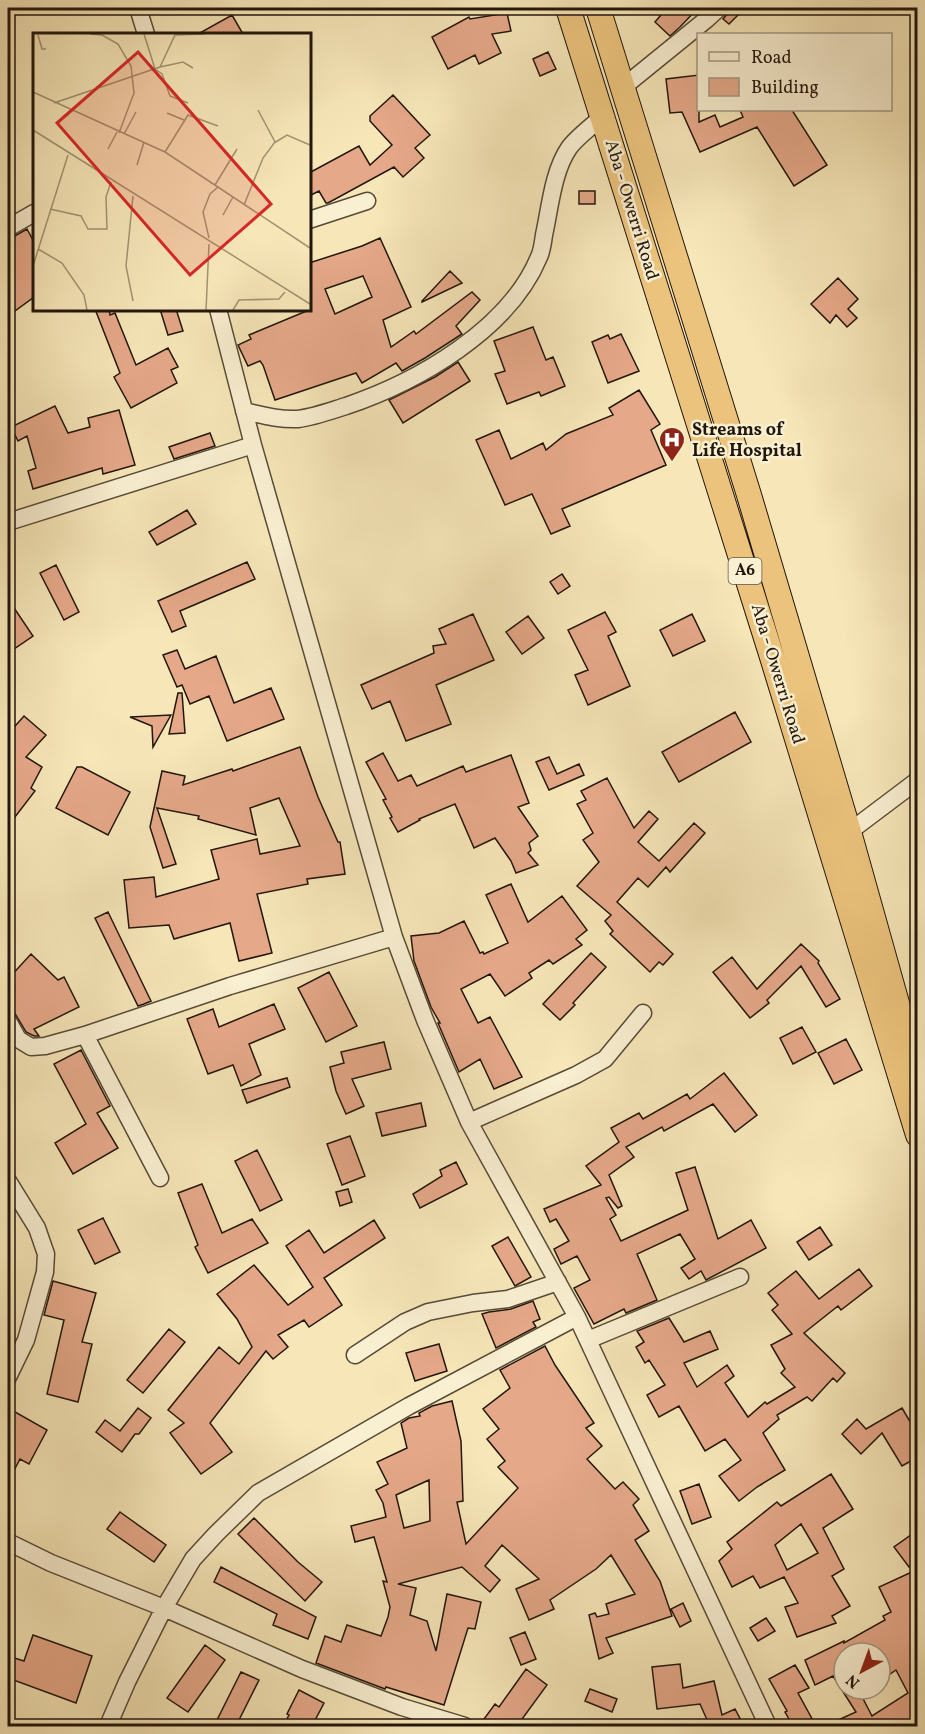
<svg xmlns="http://www.w3.org/2000/svg" width="925" height="1734" viewBox="0 0 925 1734" font-family="Vollkorn,serif">
	<style>
		.building { fill: #e5a889; stroke: #22160c; stroke-width: 1.5; fill-rule: evenodd }
		.lines { fill: none; stroke-linecap: round; stroke-linejoin: round }
		.minor-casing { stroke: #574a37; stroke-width: 19 }
		.highway-casing { stroke: #22160c; stroke-width: 26 }
		.minor { stroke: #f9efd1; stroke-width: 16 }
		.highway { stroke: #ebc37c; stroke-width: 24 }
		.labels { text-anchor: middle; dominant-baseline: central; stroke-width: 5; stroke-linejoin: round; paint-order: stroke }
		.shield { fill: #f9efd1; stroke: #625747; stroke-width: 1.5 }
		.shield-label { font-size: 16px; font-weight: bold; fill: #22160c }
		.street-label { font-size: 18px; fill: #22160c; stroke: #f9efd1 }
		.poi-label { font-size: 18px; font-weight: bold; fill: #22160c; stroke: #f9efd1; text-anchor: start }
		.inset-road { fill: none; stroke: #a19373; stroke-width: 1.5 }
		.view { fill: #d62828; fill-opacity: 0.15; stroke: #d62828; stroke-width: 3 }
		.inset-edge { fill: none; stroke: #22160c; stroke-width: 3 }
	</style>
	<rect width="100%" height="100%" fill="#f6e6b8"/>
	<filter id="stains"><feTurbulence type="fractalNoise" baseFrequency=".00333" numOctaves="4"/><feColorMatrix values="0 0 0 0 .2 0 0 0 0 .09 0 0 0 0 .02 0 0 0 .5 -.17"/></filter>
	<radialGradient id="worn" r=".72"><stop offset=".6" stop-color="#630" stop-opacity="0"/><stop offset="1" stop-color="#630" stop-opacity=".3"/></radialGradient>
	<path class="building" d="M667,8H698L680,27L670,36L655,22Z
		M729,8H745L729,24L723,19L729,12Z
		M507,13L511,31L492,34L501,53L479,64L475,55L448,69L432,37L469,17L470,19Z
		M232,15L243,34H198Z
		M548,52L556,69L540,76L533,59Z
		M699,75V122L715,115L720,127L743,117L740,110H792L827,165L794,186L757,127L700,152L682,112L670,113L666,79Z
		M393,95L430,135L415,148L424,158L403,177L394,167L328,203H326L319,191L309,196V173L359,146L370,165L392,145L370,121V116Z
		M579,191H595V204H579Z
		M27,229L34,242V297L8,316V238L13,237Z
		M380,238L411,307L383,320L391,347L414,331L416,334L472,292L480,300L456,326L462,334L425,358L402,371L396,363L362,383L356,373L275,400L263,365L260,361L248,366L238,345L251,339L249,335L309,310V263L362,246ZM363,276L372,297L335,314L325,289Z
		M450,271L462,283L422,302V301Z
		M838,278L858,299L848,309L857,318L847,327L836,315L830,323L811,304Z
		M95,309H109L110,315L115,313L136,365L168,348L178,367L171,370L177,383L131,408L114,377L120,373Z
		M160,309H176L183,331L168,335Z
		M533,327L546,360L553,357L565,386L541,396L539,392L507,404L495,374L505,371L494,341Z
		M621,334L639,371L608,383L592,342L608,335L610,339Z
		M458,362L470,381L403,423L389,400L435,377Z
		M639,390L660,424L651,430L666,465L562,509L570,526L551,534L532,494L505,505L476,440L499,430L511,459L543,443L546,450L566,434L613,415L609,408Z
		M55,406L68,433L90,427L88,418L119,410L135,465L103,474L102,468L33,489L28,471L36,468L27,436L18,441L11,427Z
		M210,433L215,446L174,459L169,447Z
		M187,510L196,524L157,545L149,532Z
		M247,562L255,579L180,611L186,626L172,632L158,601Z
		M56,565L79,612L64,620L40,573Z
		M562,574L570,586L558,594L550,582Z
		M8,599L33,636L8,653Z
		M605,612L616,632L608,636L630,686L588,705L575,675L588,670L568,630Z
		M473,614L494,660L436,685L451,724L406,741L390,701L372,709L361,685L434,653L433,646L446,644L439,629Z
		M692,614L705,641L673,656L660,630Z
		M528,616L544,638L522,654L506,632Z
		M177,650L185,669L216,656L234,703L271,688L284,719L227,741L209,696L190,704L182,685L177,687L163,655Z
		M178,693H182L185,733L169,734Z
		M735,712L751,742L679,782L662,752Z
		M171,715L153,747L152,726L130,717Z
		M24,716L46,735L26,757L42,767L31,788L35,791L8,826V734Z
		M300,747L318,797L338,842H340L345,874L307,879L308,884L257,894L272,953L239,961L230,923L174,939L169,925L129,928L124,880L154,877L156,897L219,879L211,850L257,839L260,854L300,846L279,798L250,808L256,835L198,819L199,816L157,808L176,864L163,868L150,827L162,771L185,776L183,785L232,769L233,771Z
		M383,753L398,781L411,775L417,786L463,766L466,772L511,755L529,803L518,807L538,836L529,843L531,850L528,853L538,865L516,873L511,861L495,838L474,848L455,804L419,819L420,820L398,832L390,818L392,817L383,800L386,799L366,762Z
		M549,757L557,774L579,764L584,775L549,790L536,762Z
		M77,767H82L130,792L108,835L56,808Z
		M607,778L634,828L649,811L658,819L638,842L659,861L694,823L705,833L670,872L666,867L648,887L638,878L617,902L673,954L663,965L659,962L650,972L610,934L613,931L605,921L611,915L577,886L599,862L583,840L593,833L577,804L586,800L581,791Z
		M511,884L528,922L562,896L587,930L576,939L582,945L553,964L549,960L529,973L532,978L505,996L490,974L461,989L478,1023L490,1017L522,1077L494,1089L480,1059L459,1072L438,1023H440L431,1007L414,961L411,936L439,933L464,921L480,953L483,952L484,954L508,943L486,895Z
		M108,912L151,1001L144,1004L138,1006L95,918Z
		M801,944L819,961L818,963L840,999L826,1007L801,966L767,1000L769,1003L750,1018L713,972L732,957L757,989Z
		M591,953L606,967L573,1003L575,1005L560,1020L543,1004Z
		M31,954L58,980L64,977L79,1007L34,1029L39,1036H34L26,1032L14,1012L8,1011V979Z
		M329,972L357,1026L326,1042L298,988Z
		M274,1004L285,1029L249,1044L261,1075L241,1086L233,1065L208,1074L187,1019L213,1009L219,1027Z
		M802,1027L816,1052L793,1064L780,1038Z
		M846,1039L862,1070L834,1084L818,1053Z
		M384,1042L391,1069L352,1079L364,1106L346,1114L336,1091L330,1067L344,1063L341,1052Z
		M81,1050L110,1106L97,1113L118,1148L73,1174L55,1143L86,1124L54,1064Z
		M724,1073L757,1115L735,1132L713,1104L664,1131L662,1127L626,1147L634,1157L609,1175L622,1206L618,1208L609,1197L606,1198L616,1215L610,1219L621,1241L688,1210L676,1173L695,1167L718,1239L751,1220L766,1248L706,1280L701,1271L689,1279L681,1268L695,1259L680,1234L637,1254L657,1300L626,1313L624,1309L594,1324L574,1288L590,1280L577,1256L561,1264L554,1249L569,1241L556,1219L550,1222L544,1209L601,1185L586,1166L619,1142L611,1128L639,1113L643,1119L687,1094L690,1099Z
		M287,1078L290,1087L247,1103L242,1090Z
		M421,1103L426,1126L382,1136L376,1113Z
		M350,1136L365,1176L342,1185L327,1144Z
		M257,1150L282,1200L260,1211L235,1161Z
		M456,1162L467,1184L420,1208L413,1194L442,1176L440,1170Z
		M202,1184L222,1233L252,1219L268,1243L208,1273L195,1247L198,1245L178,1193Z
		M348,1189L352,1202L340,1206L336,1192Z
		M103,1218L120,1252L95,1264L78,1230Z
		M374,1220L385,1238L324,1278L342,1305L309,1327L304,1320L278,1335L288,1347L273,1359L266,1351L210,1423L232,1452L201,1474L170,1433L184,1423L168,1410L219,1347L239,1364L252,1347L237,1319L217,1294L254,1265L288,1305L313,1287L286,1246L309,1230L324,1253Z
		M820,1227L832,1245L809,1260L797,1242Z
		M508,1237L531,1277L515,1286L492,1246Z
		M859,1269L872,1286L841,1310L838,1306L804,1333L845,1373L837,1382L833,1378L812,1401L807,1397L777,1415L779,1419L763,1433L785,1470L757,1487L739,1501L719,1476L741,1460L725,1439L705,1451L679,1406L659,1417L647,1395L665,1385L649,1360L645,1363L636,1347L644,1342L637,1331L669,1318L684,1342L710,1331L718,1349L684,1363L697,1387L727,1365L734,1376L725,1383L748,1417L765,1402L767,1404L795,1387L781,1373L785,1369L771,1345L792,1334L772,1310L778,1305L768,1293L796,1271L819,1299Z
		M53,1281L96,1293L82,1342L92,1344L78,1402L47,1394L64,1320L44,1315Z
		M533,1301L540,1319L533,1322L536,1327L496,1348L482,1314L489,1312L511,1309Z
		M169,1329L185,1342L143,1393L127,1380Z
		M439,1344L447,1371L415,1381L406,1353Z
		M545,1346L555,1365L594,1423L586,1428L602,1446L587,1459L615,1489L623,1482L639,1499L633,1505L649,1531L635,1540L660,1581L672,1616L606,1638L613,1653L599,1659L589,1615L595,1613L597,1617L609,1614L606,1604L635,1594L611,1555L596,1569L550,1600L554,1609L529,1620L516,1589L539,1579L502,1545L485,1566L500,1580L490,1592L462,1567L398,1584L416,1588L410,1615L427,1621L436,1651L447,1594L481,1602L475,1629L468,1628L444,1705L386,1687L385,1689L316,1663L325,1636L341,1642L347,1625L381,1636L388,1617L390,1607L383,1581L387,1582L374,1537L355,1542L351,1526L386,1517L383,1503L376,1490L388,1484L377,1462L407,1448L401,1423L409,1418L420,1416L419,1413L432,1406L452,1401L461,1441L463,1501L457,1502L466,1544L518,1488L498,1467L505,1461L487,1439L499,1429L483,1409L510,1388L500,1370ZM429,1480L430,1521L404,1528L396,1495Z
		M8,1408L47,1430L29,1464L20,1459L8,1482Z
		M138,1408L151,1418L139,1434H135L122,1452L96,1432L105,1420L120,1431Z
		M902,1408L918,1435V1457L902,1466L882,1433L861,1454L842,1434L857,1419L866,1429Z
		M831,1474L853,1509L823,1528L844,1569L832,1576L850,1606L832,1616L836,1623L797,1637L785,1607L798,1603L784,1577L760,1588L753,1576L732,1587L719,1561L732,1549L727,1542L777,1502L781,1506ZM801,1524L818,1553L787,1570L775,1545Z
		M699,1484L711,1517L692,1524L680,1491Z
		M120,1512L166,1545L154,1562L107,1529Z
		M254,1518L298,1562L322,1582L305,1601L238,1534Z
		M918,1530V1561L909,1567L894,1547Z
		M221,1567L316,1617L308,1639L273,1625L277,1614L214,1582Z
		M914,1571L918,1577V1726H825L856,1712L833,1676L815,1685L805,1660L844,1641V1643L885,1620L883,1616L891,1612L879,1587ZM844,1653H880V1681L896,1670L908,1693L872,1716L858,1689H844Z
		M683,1603L691,1621L680,1627L671,1609Z
		M766,1618L775,1631L758,1641L750,1628Z
		M525,1632L536,1659L521,1665L510,1638Z
		M33,1635L92,1656L76,1703L8,1678V1656L24,1661Z
		M205,1645L225,1660L188,1712L167,1698Z
		M680,1664L683,1688L714,1681L722,1715L735,1709L744,1726H698L708,1722L700,1704L657,1709L652,1667Z
		M795,1665L809,1688L798,1693L816,1726H793L785,1712L787,1711L769,1679Z
		M526,1669L547,1685L517,1726H494L484,1719L495,1704L499,1707Z
		M241,1672L259,1680L236,1726H214Z
		M590,1689L617,1699L612,1712L585,1701Z
		M299,1690L324,1703L312,1726H283L289,1715L287,1714Z"/>
	<g class="lines">
		<defs>
			<path id="minor" d="M138,8L146,34
				M622,88L707,19L719,8
				M309,220L367,201
				M8,228L34,213
				M218,309L253,445L394,937L425,1020L469,1122L577,1317L768,1726
				M244,411C262,415 279,420 298,419C314,417 330,411 346,406C417,382 509,330 539,257C542,251 543,242 544,235C550,208 553,171 569,148C576,138 592,126 602,117
				M8,522L253,445
				M849,832L918,780
				M8,1021L18,1039L31,1047L45,1046L85,1035L230,986L394,937
				M85,1035L160,1178
				M469,1122L576,1075L605,1059L643,1013
				M8,1181L37,1228L46,1254L45,1272L26,1340L8,1377
				M588,1340L740,1277
				M355,1355L405,1322L428,1312L473,1303L508,1299L558,1282
				M8,1542L51,1563L164,1608L302,1669L402,1707L465,1726
				M108,1726L127,1682L164,1608L193,1559L216,1534L258,1493L409,1406L577,1317"/>
			<path id="highway" d="M568,8L772,657L918,1135
				M598,8L749,495L849,832L918,1078"/>
		</defs>
		<use href="#minor" class="minor-casing"/>
		<use href="#highway" class="highway-casing"/>
		<use href="#minor" class="minor"/>
		<use href="#highway" class="highway"/>
	</g>
	<defs>
		<symbol id="hospital-pin" viewBox="-11 -11 22 30"><path d="M0 17L-7.5 6A9.5 9.5 0 1 1 7.5 6Z" fill="#8f2418" stroke="#f9efd1"/><path d="M-5-5h3v3.5h4V-5h3V5h-3V1.5h-4V5h-3Z" fill="#fff"/></symbol>
	</defs>
	<g fill-rule="evenodd">
		<use href="#hospital-pin" x="657" y="425" width="30" height="40"/>
	</g>
	<g class="labels">
		<rect class="shield" x="728.5" y="558" width="33" height="26" rx="4.5"/>
		<g class="shield-label">
			<text x="745" y="571">A6</text>
		</g>
		<g class="street-label">
			<text transform="translate(631 210) rotate(73)">Aba - Owerri Road</text>
			<text transform="translate(777 674) rotate(73)">Aba - Owerri Road</text>
		</g>
		<g class="poi-label">
			<text x="692" y="430">Streams of<tspan x="692" dy="21">Life Hospital</tspan></text>
		</g>
	</g>
	<g transform="translate(33 33)">
		<rect width="278" height="278" fill="#f6e6b8"/>
		<path class="inset-road" d="M57,1L69,2L85,11L98,33L101,60L86,100M111,1L122,36L129,41L137,63L155,70M5,2L9,16H13M127,34L142,2L171,1M0,59L132,119L277,215M21,70L127,34L150,29L160,35M134,80L151,87M0,97L277,271M91,101L103,79M241,110L254,102L277,112M75,116L84,99M0,117V144M132,119L155,82L185,93M104,132L111,109M182,152L204,116M100,163L93,233L100,268M211,172L230,125L242,109L225,77M17,176L48,183L55,196H74L73,164L78,149M190,182L200,164M176,205L170,179L177,161L185,154M5,216L29,230L51,262L54,277M0,233L35,122M173,277L176,211M200,277L206,267L246,266L252,259"/>
		<path class="view" d="M105,19L238,171L157,242L24,90Z"/>
		<rect width="278" height="278" class="inset-edge"/>
	</g>
	<rect width="925" height="1734" fill="none" stroke="#f6e6b8" stroke-width="30"/>
	<rect x="9" y="9" width="907" height="1716" fill="none" stroke="#22160c" stroke-width="3"/>
	<rect x="15" y="15" width="895" height="1704" fill="none" stroke="#22160c" stroke-width="1.5"/>
	<rect x="697" y="33" width="195" height="78" fill="#f9efd1" stroke="#a39882" stroke-width="1.5"/>
	<rect x="709" y="52" width="30" height="9" fill="#f9efd1" stroke="#a39882" stroke-width="1.5"/>
	<text x="751" y="63" font-size="18" fill="#22160c">Road</text>
	<rect x="709" y="78" width="30" height="18" fill="#e5a889" stroke="#a39882" stroke-width="1.5"/>
	<text x="751" y="93" font-size="18" fill="#22160c">Building</text>
	<g transform="translate(862 1671) rotate(221)"><circle r="28" fill="#f9efd1" stroke="#a39882" stroke-width="1.5"/>
	<path d="M0-4.5L10 22L0 15L-10 22Z" fill="#8f2418"/>
	<text y="-9" font-size="16" font-weight="bold" text-anchor="middle" fill="#22160c">N</text>
	</g>
	<rect width="100%" height="100%" filter="url(#stains)"/>
	<rect width="100%" height="100%" fill="url(#worn)"/>
</svg>
